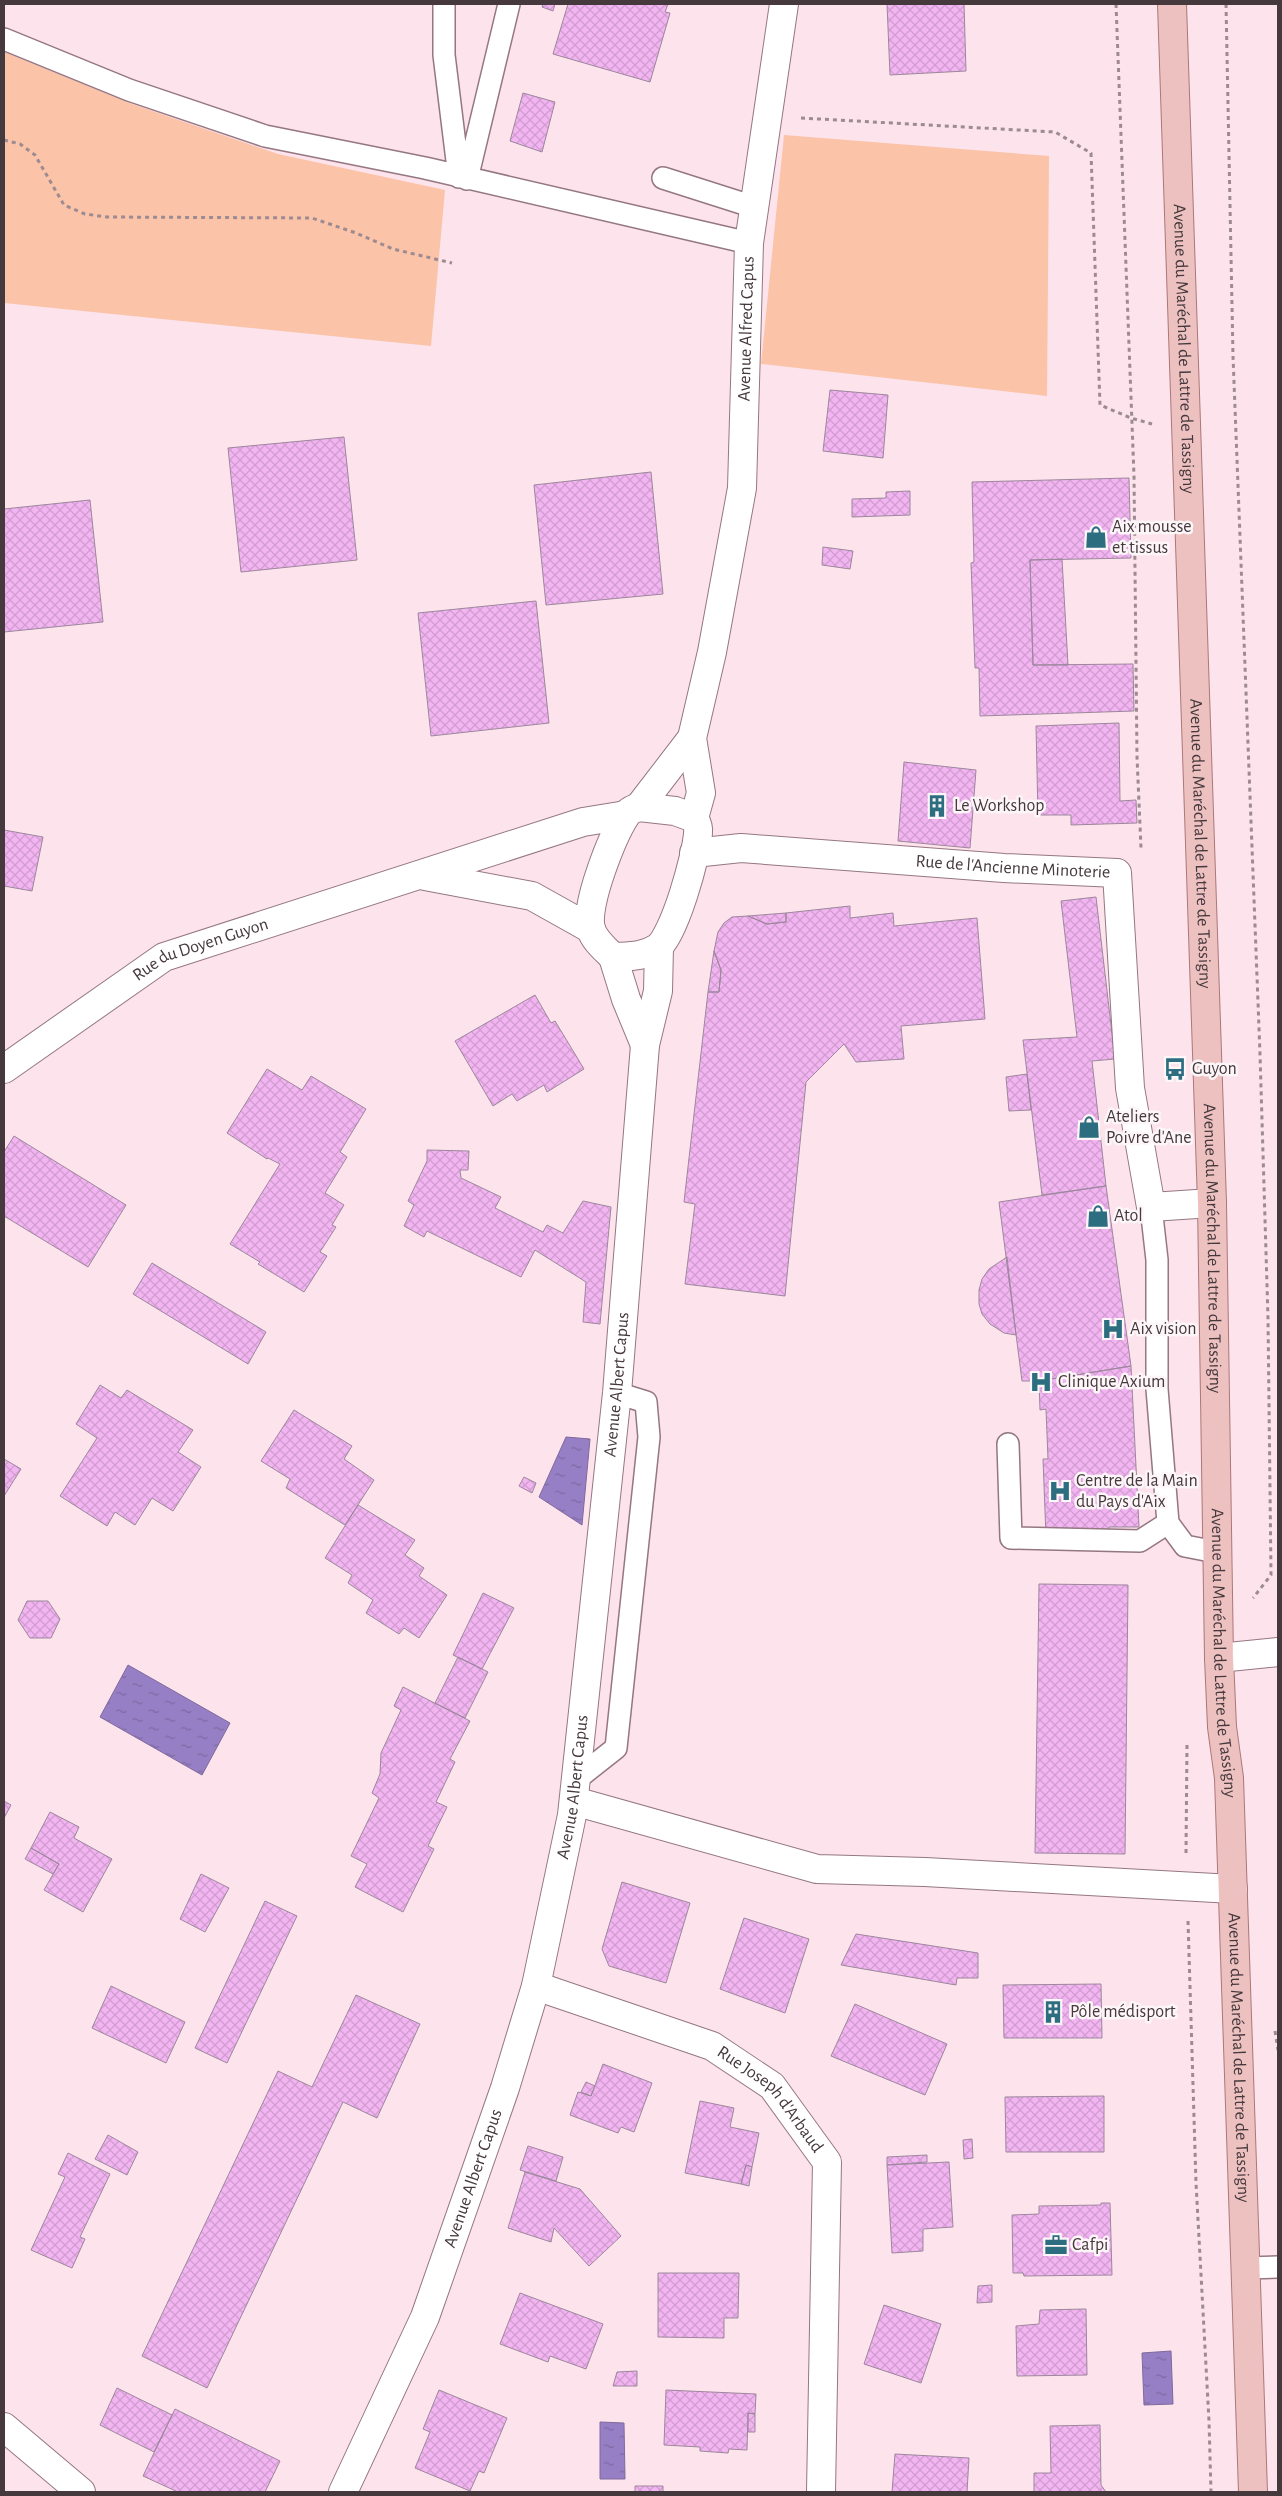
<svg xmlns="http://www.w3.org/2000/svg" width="1282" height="2496" viewBox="0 0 1282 2496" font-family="'Alegreya Sans',sans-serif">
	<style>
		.park { fill: #fbc3a8 }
		.water { fill: url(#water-ripples); stroke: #7e6a9c }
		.building { fill: url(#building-cross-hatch); stroke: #9c879c }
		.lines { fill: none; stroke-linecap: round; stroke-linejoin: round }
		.lane-casing { stroke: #947782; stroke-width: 24 }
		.street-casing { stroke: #947782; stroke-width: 30 }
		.primary-casing { stroke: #ac7778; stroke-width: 30 }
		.path { stroke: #9d8b91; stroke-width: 3; stroke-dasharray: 4 4; stroke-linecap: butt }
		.lane { stroke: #fff; stroke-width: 21 }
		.street { stroke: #fff; stroke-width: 28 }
		.primary { stroke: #eec1c1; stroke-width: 28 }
		.labels { text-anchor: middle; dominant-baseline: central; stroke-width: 5; stroke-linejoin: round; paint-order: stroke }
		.street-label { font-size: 18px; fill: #45393d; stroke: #fdf6f8 }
		.poi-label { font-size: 18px; fill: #45393d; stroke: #fdf6f8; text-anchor: start }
	</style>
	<defs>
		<pattern id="water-ripples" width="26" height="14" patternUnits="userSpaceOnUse" patternTransform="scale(1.25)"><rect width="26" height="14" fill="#977fc5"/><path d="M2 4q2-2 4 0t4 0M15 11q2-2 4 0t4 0" fill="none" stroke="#7d69a1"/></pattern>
		<pattern id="building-cross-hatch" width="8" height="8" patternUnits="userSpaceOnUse" patternTransform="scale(1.25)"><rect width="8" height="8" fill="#f2b5f2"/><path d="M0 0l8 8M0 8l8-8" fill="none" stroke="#d19cd0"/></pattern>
	</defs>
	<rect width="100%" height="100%" fill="#fde3ec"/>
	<path class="park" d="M4,52L132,104L278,154L445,190L431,346L4,303Z
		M784,135L1049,156L1047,396L761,364Z"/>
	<path class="water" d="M566,1437L590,1439L582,1525L539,1497Z
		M128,1665L230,1723L202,1775L100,1717Z
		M1171,2351L1173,2404L1144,2405L1142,2353Z
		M600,2422L624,2423L625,2479H600Z"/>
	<path class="building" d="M543,4H555L553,11L542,7Z
		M568,4H668L665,12L670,13L650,82L553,54Z
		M887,4H964L966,71L890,75Z
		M523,93L555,102L542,152L510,141Z
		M830,390L888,395L883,458L823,451Z
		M344,437L357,560L241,572L228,448Z
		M651,472L663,594L546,605L534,485Z
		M1129,478L1131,558L1030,560L1033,665L1133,664L1134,711L980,716L979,668H975L971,563L974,562L972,482Z
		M910,491V515L852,517V499L886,498V492Z
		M90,500L103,622L4,632V509Z
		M823,547L853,551L850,569L822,565Z
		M1062,559L1068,665H1033L1030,560Z
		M536,601L549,723L431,736L418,613Z
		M1119,723L1120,801L1136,800L1137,823L1071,825V815H1038L1036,726Z
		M904,762L976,770L970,848L898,841Z
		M4,830L43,837L32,891L4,886Z
		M1096,897L1115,1059L1092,1061L1106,1186L1042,1195L1023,1040L1077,1037L1061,901Z
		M850,906V918L893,913L894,926L977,918L985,1019L901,1026L904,1059L856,1062L844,1044L806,1082L785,1296L685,1284L695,1204L684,1202L708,992H719L721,970L714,951L718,932L724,923L732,917L748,916L767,924L786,922V913Z
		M786,913V922L767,924L748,916Z
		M714,951L721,970L719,992H708Z
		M535,995L551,1023L555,1021L584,1069L547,1092L544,1085L517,1101L512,1094L493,1106L455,1041Z
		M267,1069L302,1090L311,1076L366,1109L340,1152L347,1157L325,1193L344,1205L332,1225L336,1227L320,1252L327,1256L304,1292L258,1264L260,1262L230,1244L280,1164L268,1158L267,1159L227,1133Z
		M1027,1074L1031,1110L1009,1111L1006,1077Z
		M14,1136L126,1205L88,1267L4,1216V1152Z
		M427,1150L469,1151L468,1170H460L461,1178L501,1197L495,1208L543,1232L547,1225L563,1233L583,1201L611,1207L600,1324L583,1322L586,1282L535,1250L521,1277L427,1231L424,1237L404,1226L414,1205L408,1201L427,1161Z
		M1106,1186L1131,1366L1039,1381H1022L999,1202Z
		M1007,1257L1016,1335L1004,1333L990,1324L982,1314L979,1304V1290L982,1279L989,1269Z
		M152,1263L266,1332L248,1364L133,1294Z
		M1131,1366L1139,1527H1109V1536L1046,1537L1043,1459H1048L1046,1409L1040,1410L1039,1381Z
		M100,1385L121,1398L127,1390L193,1430L178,1452L201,1467L173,1511L152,1498L135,1525L115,1512L107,1526L60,1496L97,1438L76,1424Z
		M294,1410L352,1446L344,1459L374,1480L345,1525L286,1488L290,1479L261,1461Z
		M4,1459L21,1469L4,1496Z
		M524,1477L536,1483L532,1493L519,1486Z
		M358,1505L415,1540L405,1555L424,1568L419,1576L447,1595L419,1638L404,1628L399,1634L366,1613L373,1600L348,1583L352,1575L325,1558Z
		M1039,1584L1128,1585L1125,1854L1035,1853Z
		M483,1593L514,1608L482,1669L453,1655Z
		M27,1601H48L60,1619L51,1638H30L18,1620Z
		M458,1657L488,1672L465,1718L435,1703Z
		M403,1687L470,1721L450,1759L455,1762L436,1802L447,1807L428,1846L434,1849L403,1912L355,1887L367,1864L351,1856L379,1798L372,1793L380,1774L381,1753L401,1710L394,1706Z
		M4,1801L11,1805L4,1818Z
		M50,1812L79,1827L74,1838L112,1859L83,1912L44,1890L59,1864L31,1848Z
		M31,1848L59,1864L53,1874L25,1859Z
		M201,1874L229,1888L205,1932L180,1919Z
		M622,1882L690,1903L666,1983L609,1966L602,1949Z
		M265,1901L297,1916L227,2063L195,2048Z
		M744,1918L809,1939L785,2013L720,1989Z
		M856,1934L978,1953V1978H957L956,1985L841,1965Z
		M1101,1984L1102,2038H1004L1003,1985Z
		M111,1986L185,2022L166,2063L92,2028Z
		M356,1995L420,2024L377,2118L343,2102L207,2388L142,2356L278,2071L312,2087Z
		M855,2004L947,2044L925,2095L831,2056Z
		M603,2064L652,2083L634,2132L621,2127L618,2133L570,2115L578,2092L591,2096Z
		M586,2082L595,2086L591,2096L581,2092Z
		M1104,2096V2152H1006L1005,2097Z
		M700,2101L734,2108L730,2127L759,2133L752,2167L746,2165L741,2184L685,2173Z
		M108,2135L138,2152L127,2175L95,2159Z
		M972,2139L973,2158L964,2159L963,2140Z
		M528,2146L563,2157L556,2181L520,2170Z
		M68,2153L110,2174L80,2237L85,2239L72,2268L31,2250L65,2177L58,2174Z
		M927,2155V2162L887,2165V2157Z
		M949,2162L953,2227L923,2229V2251L892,2253L887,2165Z
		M746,2165L752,2167L749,2186L741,2184Z
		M525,2172L580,2189L621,2236L589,2266L554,2228L551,2242L508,2228Z
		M1101,2203H1110L1112,2275L1024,2276L1023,2273H1013L1012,2215L1039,2214V2206L1101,2205Z
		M658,2273H739L738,2318H724V2338L658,2337Z
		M992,2285V2302L977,2303L978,2286Z
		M520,2293L603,2324L586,2369L550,2356L548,2362L500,2344Z
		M884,2305L941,2324L921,2383L864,2364Z
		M1086,2309L1087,2375L1017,2376L1016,2326L1039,2324L1040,2310Z
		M637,2371V2386H613L617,2372Z
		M117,2388L172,2415L154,2452L100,2425Z
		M439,2390L507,2418L484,2473L479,2471L470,2491L415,2468L430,2432L423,2429Z
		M666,2390L756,2394L755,2414L748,2413L747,2450L729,2449L728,2453L700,2451V2447L664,2445Z
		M175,2409L280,2461L265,2492H178L143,2476Z
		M748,2413L755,2414V2432H748Z
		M1100,2425L1101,2485L1106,2492H1034V2473H1051L1050,2426Z
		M895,2454L969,2458L967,2492H892Z
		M635,2486H663V2492H635Z"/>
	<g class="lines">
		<defs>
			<path id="lane" d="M444,4V55L459,177
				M4,39L129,90L265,136L425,168L749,243
				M663,178L754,207
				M467,179L509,4
				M1151,1207L1157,1260V1389L1168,1523L1185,1546L1216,1552
				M1008,1444L1011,1538L1140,1541L1168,1523
				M578,1778L616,1748L649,1437L646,1402L617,1393
				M1245,2268L1278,2267"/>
			<g id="street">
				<path d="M639,807L675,811L694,818C697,823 699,827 698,833C697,854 674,937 657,948C643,957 629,956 613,957C605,949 594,940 591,929C584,906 613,835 626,815C629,810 634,809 639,807Z"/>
				<path d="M639,807L692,738"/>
				<path id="s1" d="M694,818L701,793L692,738L712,652L742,488L749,243L784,4"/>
				<path id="s2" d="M694,853L741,848L1004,868L1117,873L1130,1088L1151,1207L1212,1203"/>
				<path d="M425,876L532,896L591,929"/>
				<path d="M613,957L626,999L645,1045"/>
				<path id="s3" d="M4,1069L164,957L583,822L626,815"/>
				<path d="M1219,1658L1278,1652"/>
				<path d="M574,1801L817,1869L925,1872L1233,1889"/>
				<path id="s4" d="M536,1986L712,2046L772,2086L827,2162L821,2492"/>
				<path d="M4,2427L81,2492"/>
				<path id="s5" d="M343,2492L425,2317L505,2088L536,1986L572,1815L617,1393L645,1045L658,991L659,947"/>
			</g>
			<g id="primary">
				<path id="s6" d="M1172,4L1212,1203L1219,1658L1222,1727L1229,1778L1253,2492"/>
			</g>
		</defs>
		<use href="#lane" class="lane-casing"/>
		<use href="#street" class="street-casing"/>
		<use href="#primary" class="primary-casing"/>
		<path class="path" d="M1116,4L1134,476L1137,757L1141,848
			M1226,4L1233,356L1260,1054L1268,1318L1271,1575L1253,1598
			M801,118L1055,132L1091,153L1100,405L1131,418L1152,424
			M4,140L20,144L35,155L64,205L85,214L107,217L312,218L356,233L393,249L452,263
			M1186,1853L1187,1744L1189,1743
			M1188,1921L1196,2183L1209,2421L1211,2492
			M1275,2031L1278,2050"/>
		<use href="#lane" class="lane"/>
		<use href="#street" class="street"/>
		<use href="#primary" class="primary"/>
	</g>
	<defs>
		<symbol id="shop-bare" viewBox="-9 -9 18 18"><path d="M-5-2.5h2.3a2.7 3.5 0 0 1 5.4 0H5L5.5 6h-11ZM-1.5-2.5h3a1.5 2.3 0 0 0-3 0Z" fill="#2c6e80" stroke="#fdf6f8" stroke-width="2.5" paint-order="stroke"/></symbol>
		<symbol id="building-bare" viewBox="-9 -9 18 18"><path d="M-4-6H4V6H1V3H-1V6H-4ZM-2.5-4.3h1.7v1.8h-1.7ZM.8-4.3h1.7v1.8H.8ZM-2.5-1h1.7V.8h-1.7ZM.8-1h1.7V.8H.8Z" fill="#2c6e80" stroke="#fdf6f8" stroke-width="2.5" paint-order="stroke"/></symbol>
		<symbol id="bus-bare" viewBox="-9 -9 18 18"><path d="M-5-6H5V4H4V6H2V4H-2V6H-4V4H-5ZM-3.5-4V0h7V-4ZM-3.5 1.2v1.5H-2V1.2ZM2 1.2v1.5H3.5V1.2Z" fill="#2c6e80" stroke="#fdf6f8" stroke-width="2.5" paint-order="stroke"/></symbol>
		<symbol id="hospital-bare" viewBox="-9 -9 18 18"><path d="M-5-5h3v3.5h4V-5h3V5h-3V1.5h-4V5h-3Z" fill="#2c6e80" stroke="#fdf6f8" stroke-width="2.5" paint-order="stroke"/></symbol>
		<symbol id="office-bare" viewBox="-9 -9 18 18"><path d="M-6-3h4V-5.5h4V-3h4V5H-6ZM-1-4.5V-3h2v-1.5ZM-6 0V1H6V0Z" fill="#2c6e80" stroke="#fdf6f8" stroke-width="2.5" paint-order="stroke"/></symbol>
	</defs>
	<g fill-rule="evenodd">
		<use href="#shop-bare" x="1080" y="521" width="32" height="32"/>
		<use href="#building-bare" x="921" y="790" width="32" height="32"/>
		<use href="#bus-bare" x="1159" y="1053" width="32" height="32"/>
		<use href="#shop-bare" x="1073" y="1111" width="32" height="32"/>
		<use href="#shop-bare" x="1082" y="1200" width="32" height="32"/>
		<use href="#hospital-bare" x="1097" y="1313" width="32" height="32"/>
		<use href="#hospital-bare" x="1025" y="1366" width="32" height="32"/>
		<use href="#hospital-bare" x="1044" y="1475" width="32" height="32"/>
		<use href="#building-bare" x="1037" y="1996" width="32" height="32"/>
		<use href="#office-bare" x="1040" y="2229" width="32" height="32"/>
	</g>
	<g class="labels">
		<g class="street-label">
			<text stroke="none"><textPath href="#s1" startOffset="496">Avenue Alfred Capus</textPath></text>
			<text stroke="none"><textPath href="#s6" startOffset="345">Avenue du Maréchal de Lattre de Tassigny</textPath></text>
			<text stroke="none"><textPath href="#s6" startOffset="840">Avenue du Maréchal de Lattre de Tassigny</textPath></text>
			<text stroke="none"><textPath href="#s2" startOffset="320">Rue de l'Ancienne Minoterie</textPath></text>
			<text stroke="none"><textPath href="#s3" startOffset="232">Rue du Doyen Guyon</textPath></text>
			<text stroke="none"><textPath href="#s6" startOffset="1245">Avenue du Maréchal de Lattre de Tassigny</textPath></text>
			<text stroke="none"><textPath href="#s5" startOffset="1150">Avenue Albert Capus</textPath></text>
			<text stroke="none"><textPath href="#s6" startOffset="1650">Avenue du Maréchal de Lattre de Tassigny</textPath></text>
			<text stroke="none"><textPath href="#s5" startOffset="745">Avenue Albert Capus</textPath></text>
			<text stroke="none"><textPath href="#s6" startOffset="2055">Avenue du Maréchal de Lattre de Tassigny</textPath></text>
			<text stroke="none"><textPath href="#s4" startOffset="266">Rue Joseph d'Arbaud</textPath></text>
			<text stroke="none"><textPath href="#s5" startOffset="340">Avenue Albert Capus</textPath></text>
		</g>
		<g class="poi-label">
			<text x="1112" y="527">Aix mousse<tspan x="1112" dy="21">et tissus</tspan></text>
			<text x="954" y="806">Le Workshop</text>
			<text x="1192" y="1069">Guyon</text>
			<text x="1106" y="1117">Ateliers<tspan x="1106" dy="21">Poivre d'Ane</tspan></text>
			<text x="1114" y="1216">Atol</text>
			<text x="1130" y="1329">Aix vision</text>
			<text x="1058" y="1382">Clinique Axium</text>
			<text x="1076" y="1481">Centre de la Main<tspan x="1076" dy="21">du Pays d'Aix</tspan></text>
			<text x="1070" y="2012">Pôle médisport</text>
			<text x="1072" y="2245">Cafpi</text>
		</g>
	</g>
	<rect width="1282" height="2496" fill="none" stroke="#45393d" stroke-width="10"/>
</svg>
